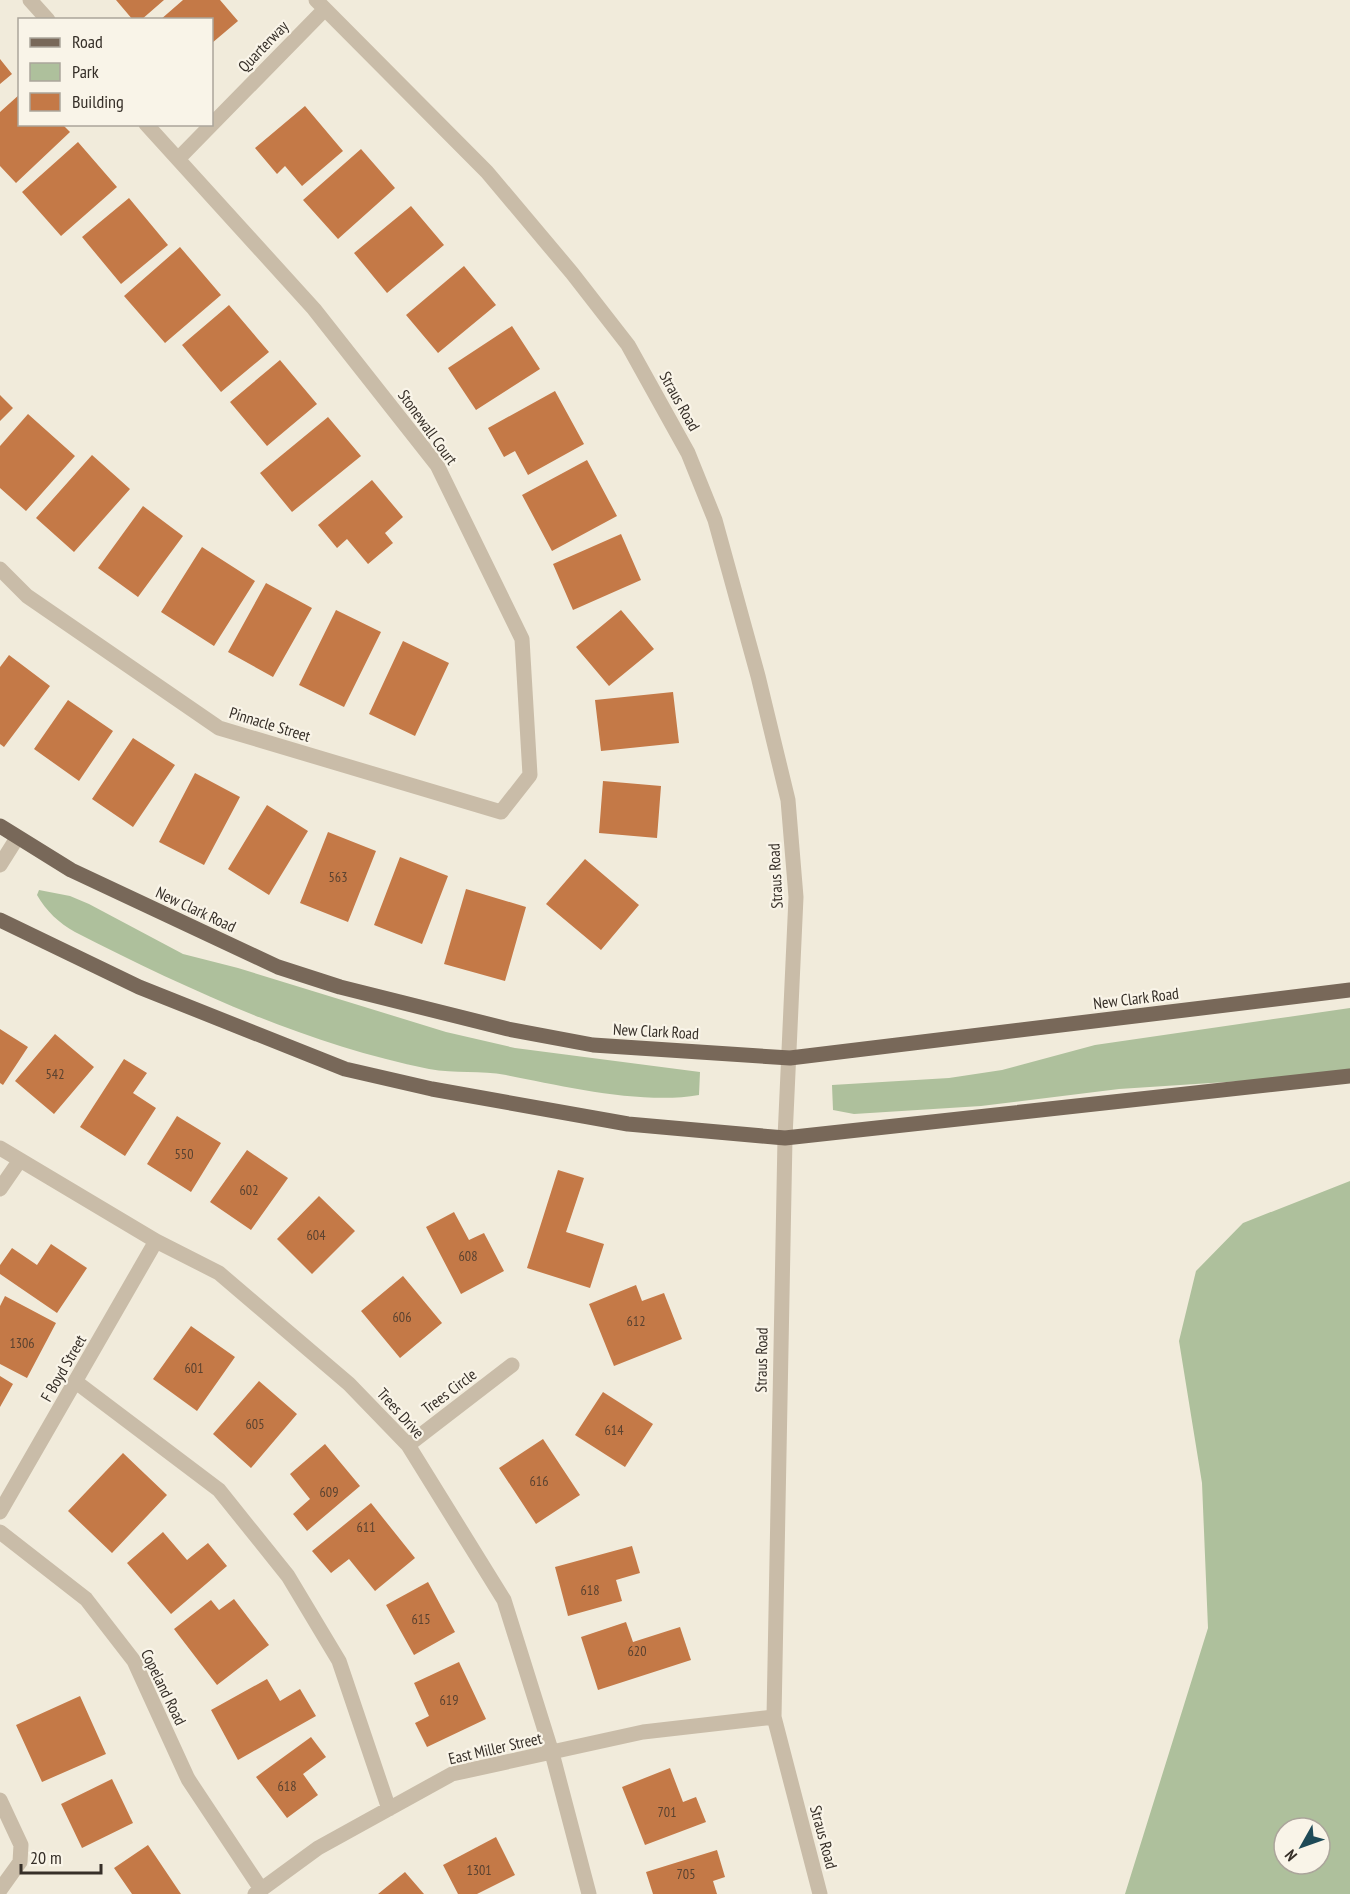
<svg xmlns="http://www.w3.org/2000/svg" width="1350" height="1894" viewBox="0 0 1350 1894" font-family="'PT Sans Narrow',sans-serif">
	<style>
		.green { fill: #aec09c; fill-rule: evenodd }
		.building { fill: #c47947 }
		.lines { fill: none; stroke-linecap: round; stroke-linejoin: round }
		.minor { stroke: #c9bca8; stroke-width: 15 }
		.major { stroke: #786859; stroke-width: 15 }
		.labels { text-anchor: middle; dominant-baseline: central; stroke-width: 4.5; stroke-linejoin: round; paint-order: stroke }
		.number-label { font-size: 14px; fill: #5a4230 }
		.street-label { font-size: 16px; fill: #362f28; stroke: #f9f4e8 }
	</style>
	<rect width="100%" height="100%" fill="#f1ebdb"/>
	<path class="green" d="M39,890L70,896L89,904L183,954L238,968L446,1032L515,1048L700,1072L699,1095C643,1105 562,1086 506,1075C481,1070 455,1074 429,1069C305,1044 187,989 75,932C59,923 46,911 37,895Z
		M1350,1008V1070L1257,1080L1119,1089L981,1106L854,1114L833,1110L832,1085L949,1078L1002,1070L1095,1045Z
		M1350,1181V1894H1125L1208,1628L1202,1483L1179,1341L1196,1271L1243,1223ZM1284,1828H1320V1864H1284Z"/>
	<path class="building" d="M116,0H164L141,20H133Z
		M183,0H220L238,21L212,43V20H160Z
		M0,59L12,74L0,84Z
		M20,94V124H62L70,132L16,183L0,166V112Z
		M305,106L343,151L302,186L285,166L277,174L255,148Z
		M78,142L117,187L61,236L22,192Z
		M361,149L395,188L338,239L303,200Z
		M129,198L168,245L121,284L82,237Z
		M411,206L444,245L387,293L354,253Z
		M180,247L221,295L165,343L124,296Z
		M464,266L496,305L438,353L406,315Z
		M229,305L269,352L221,392L182,345Z
		M512,326L540,369L476,410L448,368Z
		M280,360L317,404L267,446L230,402Z
		M555,391L584,444L528,475L515,451L504,457L488,428Z
		M0,395L13,408L0,421Z
		M28,414L75,456L26,511L0,488V446Z
		M328,417L361,456L292,512L260,473Z
		M92,455L130,489L74,552L36,518Z
		M587,460L617,516L552,551L522,495Z
		M372,480L403,517L385,533L393,543L368,564L347,539L337,548L318,525Z
		M143,506L183,536L138,597L98,568Z
		M621,534L641,580L573,610L553,564Z
		M202,547L255,581L214,646L161,612Z
		M266,583L312,608L273,677L228,652Z
		M336,610L381,632L344,707L299,685Z
		M621,610L654,649L609,686L576,647Z
		M403,641L449,663L415,736L369,714Z
		M9,655L50,686L4,747L0,744V667Z
		M673,692L679,743L601,751L595,700Z
		M68,700L113,731L79,781L34,749Z
		M133,738L175,765L133,827L92,799Z
		M195,773L240,797L204,865L159,842Z
		M603,781L661,786L657,838L599,833Z
		M267,805L308,831L269,895L228,869Z
		M328,832L376,851L348,922L300,903Z
		M400,857L448,876L422,944L374,925Z
		M585,859L639,905L601,950L546,904Z
		M466,889L526,907L505,981L444,964Z
		M0,1029L28,1047L3,1085L0,1083Z
		M55,1034L94,1067L54,1114L15,1081Z
		M124,1059L147,1073L133,1093L156,1108L125,1156L80,1127Z
		M177,1116L221,1143L191,1192L147,1164Z
		M247,1150L288,1178L251,1230L210,1202Z
		M558,1170L584,1178L566,1232L604,1244L590,1288L527,1268Z
		M319,1196L355,1231L312,1274L277,1239Z
		M454,1212L469,1240L484,1233L504,1271L461,1294L426,1227Z
		M51,1244L87,1268L57,1313L0,1274V1265L12,1248L37,1265Z
		M403,1276L442,1323L400,1358L361,1311Z
		M636,1285L642,1301L664,1293L682,1339L614,1366L589,1304Z
		M5,1296L56,1323L27,1378L0,1364V1306Z
		M191,1326L235,1357L197,1411L153,1379Z
		M0,1376L13,1384L0,1407Z
		M259,1381L297,1414L251,1468L213,1434Z
		M603,1392L653,1424L625,1467L575,1435Z
		M543,1439L580,1495L536,1524L499,1468Z
		M325,1444L360,1486L307,1531L293,1514L310,1499L290,1474Z
		M123,1453L167,1495L112,1553L68,1511Z
		M371,1503L415,1558L375,1591L349,1559L331,1573L312,1551Z
		M163,1532L187,1560L208,1543L227,1566L171,1614L127,1563Z
		M632,1546L640,1573L616,1580L622,1601L568,1616L555,1567Z
		M428,1582L455,1632L414,1655L386,1605Z
		M234,1599L269,1645L217,1685L174,1629L211,1600L219,1610Z
		M626,1622L633,1642L680,1627L691,1660L598,1690L581,1637Z
		M459,1662L486,1719L427,1747L415,1723L429,1716L414,1683Z
		M267,1679L280,1701L300,1689L316,1716L238,1760L211,1710Z
		M80,1696L106,1754L42,1782L16,1725Z
		M311,1737L326,1757L303,1774L318,1795L287,1818L256,1777Z
		M670,1768L683,1802L696,1797L706,1822L645,1845L622,1787Z
		M112,1779L133,1823L82,1848L61,1804Z
		M496,1837L515,1875L477,1894H458L443,1865Z
		M148,1845L181,1894H132L114,1868Z
		M717,1850L725,1877L713,1881L717,1894H653L646,1872Z
		M405,1872L424,1894H378Z"/>
	<g class="lines">
		<path class="minor" d="M30,0L48,20
			M316,0L487,172L572,273L628,345L688,453L715,520L758,676L788,800L796,897L785,1138L774,1717L820,1894
			M178,159L324,10
			M0,569L27,596L219,728L501,812L530,775L522,639L437,465L314,309L146,124
			M0,865L17,838
			M0,1148L156,1241L219,1273L349,1384L408,1445L504,1600L552,1753L589,1894
			M0,1189L20,1160
			M76,1382L219,1490L288,1576L339,1661L389,1809
			M408,1445L512,1365
			M0,1512L156,1241
			M0,1532L86,1599L134,1661L188,1779L261,1889
			M0,1800L21,1845L20,1862L0,1890
			M255,1894L318,1848L452,1774L643,1732L774,1717"/>
		<path class="major" d="M0,826L71,870L278,967L340,987L508,1029L593,1045L790,1058L1350,990
			M0,920L139,987L345,1069L432,1089L628,1124L785,1138L1350,1076"/>
	</g>
	<g class="labels">
		<g class="number-label">
			<text x="338" y="877">563</text>
			<text x="55" y="1074">542</text>
			<text x="184" y="1154">550</text>
			<text x="249" y="1190">602</text>
			<text x="316" y="1235">604</text>
			<text x="468" y="1256">608</text>
			<text x="402" y="1317">606</text>
			<text x="636" y="1321">612</text>
			<text x="22" y="1343">1306</text>
			<text x="194" y="1368">601</text>
			<text x="255" y="1424">605</text>
			<text x="614" y="1430">614</text>
			<text x="539" y="1481">616</text>
			<text x="329" y="1492">609</text>
			<text x="366" y="1527">611</text>
			<text x="590" y="1590">618</text>
			<text x="421" y="1619">615</text>
			<text x="637" y="1651">620</text>
			<text x="449" y="1700">619</text>
			<text x="287" y="1786">618</text>
			<text x="667" y="1812">701</text>
			<text x="479" y="1870">1301</text>
			<text x="686" y="1874">705</text>
		</g>
		<g class="street-label">
			<text transform="translate(263 46) rotate(-46)">Quarterway</text>
			<text transform="translate(680 401) rotate(61)">Straus Road</text>
			<text transform="translate(428 427) rotate(54)">Stonewall Court</text>
			<text transform="translate(270 724) rotate(17)">Pinnacle Street</text>
			<text transform="translate(775 876) rotate(-93)">Straus Road</text>
			<text transform="translate(196 909) rotate(25)">New Clark Road</text>
			<text transform="translate(1136 998) rotate(-7)">New Clark Road</text>
			<text transform="translate(656 1031) rotate(3)">New Clark Road</text>
			<text transform="translate(761 1360) rotate(-89)">Straus Road</text>
			<text transform="translate(63 1368) rotate(-60)">F Boyd Street</text>
			<text transform="translate(449 1391) rotate(-37)">Trees Circle</text>
			<text transform="translate(401 1413) rotate(48)">Trees Drive</text>
			<text transform="translate(164 1687) rotate(64)">Copeland Road</text>
			<text transform="translate(495 1748) rotate(-13)">East Miller Street</text>
			<text transform="translate(824 1837) rotate(75)">Straus Road</text>
		</g>
	</g>
	<rect x="18" y="18" width="195" height="108" fill="#f9f4e8" stroke="#aba59b" stroke-width="1.5"/>
	<rect x="30" y="38" width="30" height="9" fill="#786859" stroke="#aba59b" stroke-width="1.5"/>
	<text x="72" y="48" font-size="18" fill="#362f28">Road</text>
	<rect x="30" y="63" width="30" height="18" fill="#aec09c" stroke="#aba59b" stroke-width="1.5"/>
	<text x="72" y="78" font-size="18" fill="#362f28">Park</text>
	<rect x="30" y="93" width="30" height="18" fill="#c47947" stroke="#aba59b" stroke-width="1.5"/>
	<text x="72" y="108" font-size="18" fill="#362f28">Building</text>
	<g transform="translate(1302 1846) rotate(230)"><circle r="28" fill="#f9f4e8" stroke="#aba59b" stroke-width="1.5"/>
	<path d="M0-4.5L10 22L0 15L-10 22Z" fill="#1e4a57"/>
	<text y="-9" font-size="16" font-weight="bold" text-anchor="middle" fill="#362f28">N</text>
	</g>
	<path d="M21 1864v9h80v-9" fill="none" stroke="#362f28" stroke-width="3"/>
	<text x="30" y="1864" font-size="18" fill="#362f28" stroke="#f9f4e8" stroke-width="4.5" paint-order="stroke">20 m</text>
</svg>
